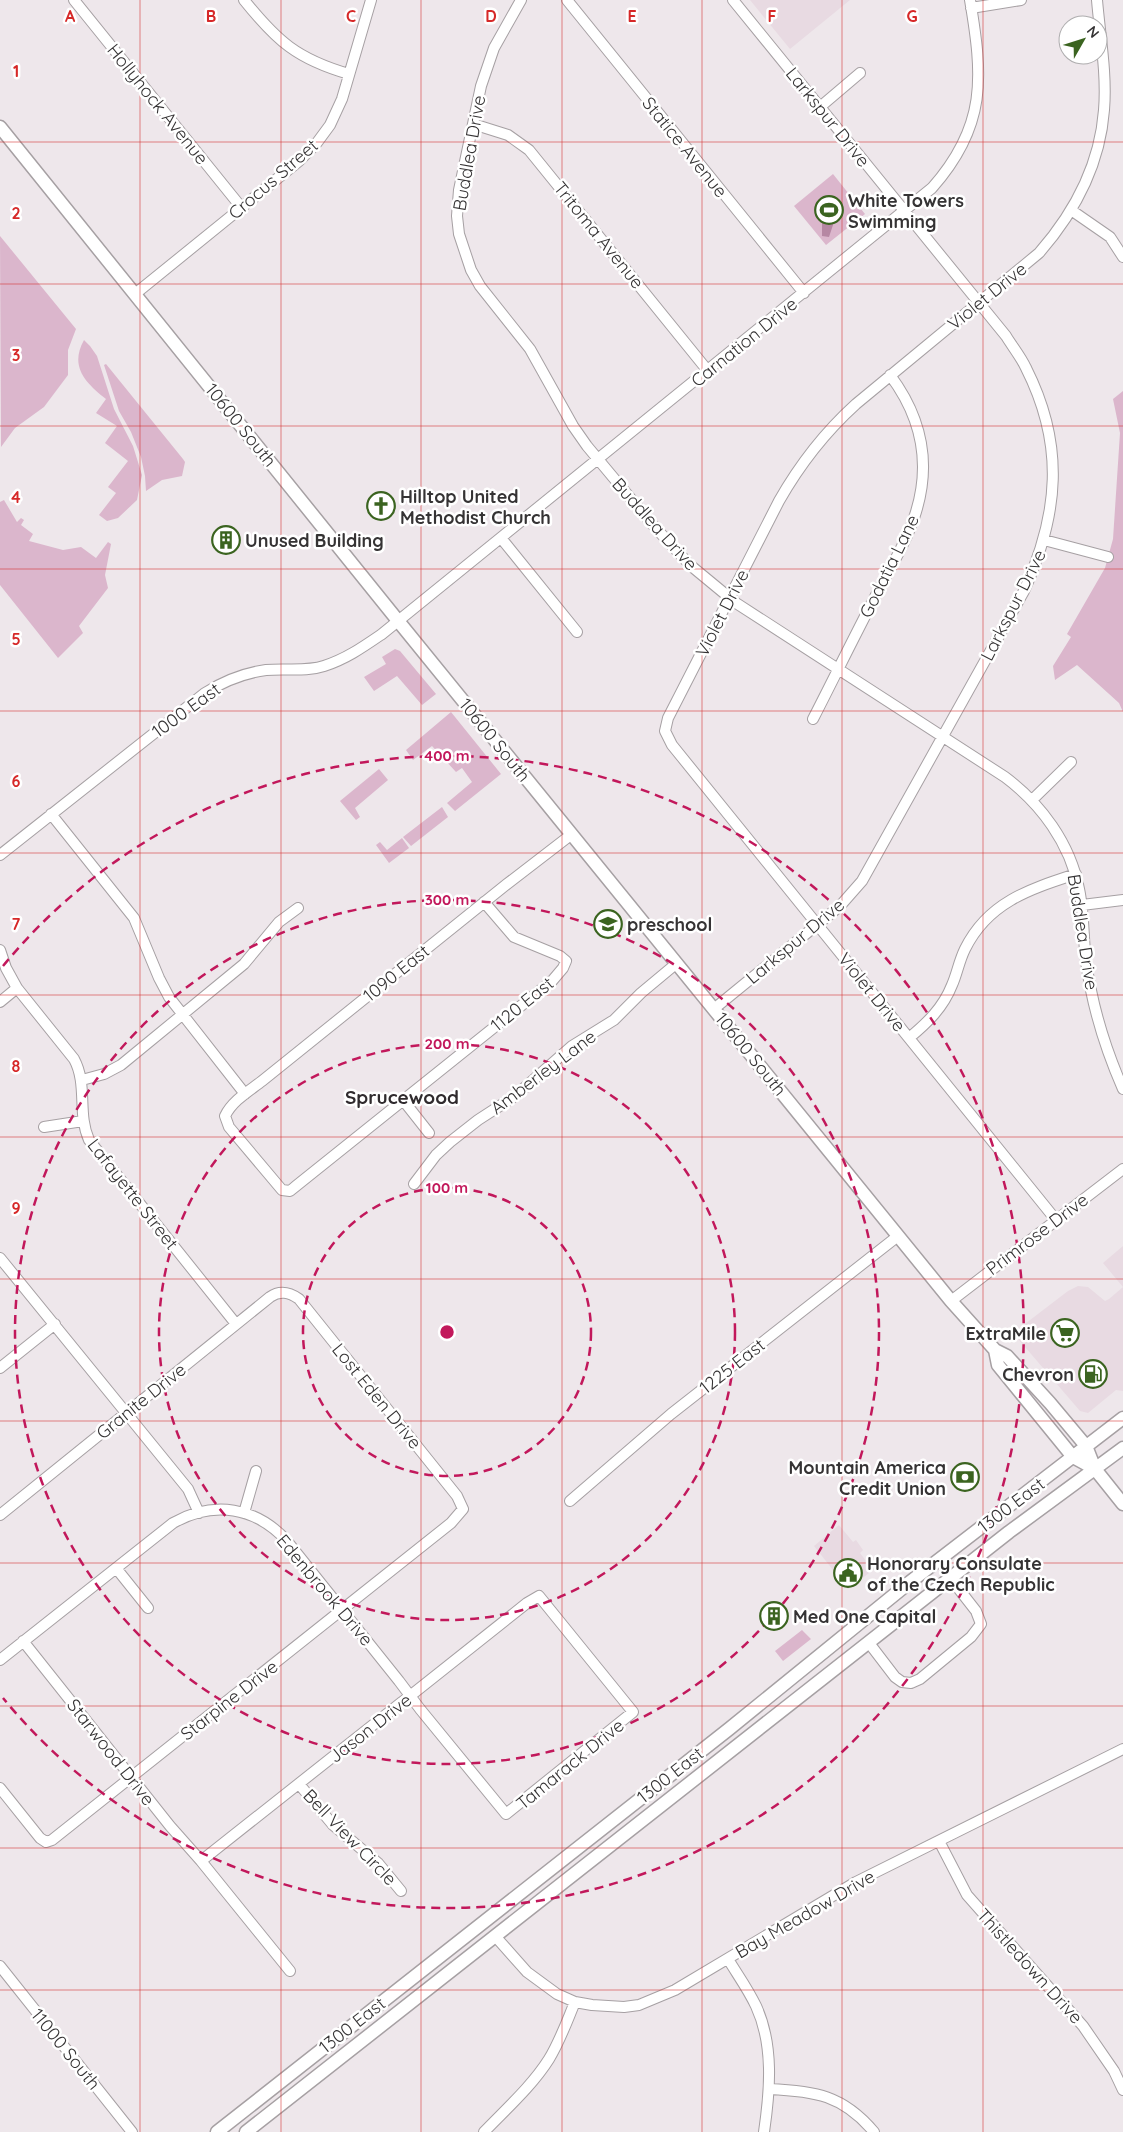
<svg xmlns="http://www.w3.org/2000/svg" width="1123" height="2132" viewBox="0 0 1123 2132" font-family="Quicksand,sans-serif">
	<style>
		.built { fill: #e8dae2 }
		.green { fill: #dbb6cc }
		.water { fill: #b687a3 }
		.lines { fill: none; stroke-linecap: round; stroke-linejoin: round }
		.minor-casing { stroke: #a6a0a3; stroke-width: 12 }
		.major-casing { stroke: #a6a0a3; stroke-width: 15 }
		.minor { stroke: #fff; stroke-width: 10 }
		.major { stroke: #fff; stroke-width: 12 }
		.grid { fill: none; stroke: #d62828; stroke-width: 1; stroke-opacity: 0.55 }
		.ring { fill: none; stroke: #c2185b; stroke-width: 2.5; stroke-dasharray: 9 6 }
		.labels { text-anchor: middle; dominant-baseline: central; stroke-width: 5; stroke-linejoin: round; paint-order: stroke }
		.street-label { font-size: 18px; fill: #353334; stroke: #fff }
		.poi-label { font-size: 18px; font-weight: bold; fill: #353334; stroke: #fff; text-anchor: start }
		.neighbourhood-label { font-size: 19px; font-weight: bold; fill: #302b2e; stroke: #fff }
		.grid-label { font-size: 16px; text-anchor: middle; font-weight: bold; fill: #d62828; stroke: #fff; stroke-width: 5; stroke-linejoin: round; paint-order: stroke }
		.centre { fill: #c2185b; stroke: #fff; stroke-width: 2.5 }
		.ring-label { font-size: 15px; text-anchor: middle; font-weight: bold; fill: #c2185b; stroke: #fff; stroke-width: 5; stroke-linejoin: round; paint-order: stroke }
	</style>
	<rect width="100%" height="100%" fill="#eee7eb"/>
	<path class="built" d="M750,0H850L790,49Z
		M1123,1246V1391L1116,1390L1088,1413L1080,1411L1013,1333L1068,1291L1078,1286L1088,1287L1105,1301L1109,1299L1123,1287L1103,1263Z
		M839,1525L853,1542L856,1540L863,1550L860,1553L873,1570L848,1589L814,1546Z"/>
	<path class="green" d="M833,174L865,214L826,245L794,206Z
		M0,236L76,329L68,350V375L44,407L15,428L1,447Z
		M84,340L90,346L97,356L114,409L133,446L142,475L137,500L118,518L107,521L99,515L116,493L108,487L128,461L105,443L117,426L96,413L106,399C86,383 69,367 84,340Z
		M106,364L183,459L185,462L182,476L162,480L146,491L145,476L141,457L131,432L119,411L104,365Z
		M1123,391V712L1119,703L1077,665L1055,680L1053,666L1071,637L1067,634L1105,568L1113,539L1120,433L1113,399Z
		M4,500L17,522L21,518L24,520L21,525L33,534L29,541L63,550L81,547L96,558L108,542L111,544L105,575L108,588L79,626L83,633L58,658L0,585V502Z
		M395,649L400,651L436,694L422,705L397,676L374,691L364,677L386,664L382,657Z
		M451,712L501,774L455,811L447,803L472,782L462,768L456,772L432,746L413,760L406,750Z
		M379,769L388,780L355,808L360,817L356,820L340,801Z
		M442,807L448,817L411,846L403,837Z
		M402,838L409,848L389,863L376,845L380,842L387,850Z
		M802,1630L811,1639L783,1661L775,1651Z"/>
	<path class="water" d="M822,211L837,213L829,237L822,236Z"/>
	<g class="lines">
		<defs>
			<path id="minor" d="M74,0L241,207
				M244,0C277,41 297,59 349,74
				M521,0L494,48L481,86L459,190L457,216L459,234L471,270L480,286L530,349L573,426L587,446L652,524L690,565L736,603L1005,777C1041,804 1070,843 1079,889C1084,912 1083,937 1086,961C1092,1006 1105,1048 1123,1089
				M567,0L804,293
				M971,8L1021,0
				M820,107L860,73
				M473,124L508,135L529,150L708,371
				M1071,210L1110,237L1123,257
				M135,294L299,161L316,144L330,125L342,99L371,0
				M501,538L577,632
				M1044,540L1108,557
				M813,719C834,678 854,637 875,597C888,571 905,546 914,518C932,466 923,419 890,375
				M1032,800L1071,762
				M51,814L134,918L159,978L169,997L245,1094
				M0,855L205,693C224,681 244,673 266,670C285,668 306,672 324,666C346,659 363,647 382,634L932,188C987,126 983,77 970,0
				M484,902L514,937L560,956L566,961L563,968L552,981L296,1186L290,1191L282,1190L229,1127L225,1116C232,1101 249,1091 262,1081L507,884L572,834
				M1082,905L1123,900
				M0,950L6,968L17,988L74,1059C88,1085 77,1113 89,1140L236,1324
				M0,1002L17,988
				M715,1008L840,906L862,881L1024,591C1059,514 1065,445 1026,368C1021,357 1012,346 1006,336L733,0
				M909,1038C927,1023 943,1008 952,985C957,974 959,961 965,949C988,902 1030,889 1076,874
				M82,1080L104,1074L121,1065L244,964L279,922L298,908
				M403,1100L429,1133
				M44,1127L83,1121
				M414,1184L436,1155L450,1142L478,1120L515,1096L572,1046L614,1020L641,993L677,963
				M1056,1220L672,745L665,731L668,718L779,501C800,464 824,433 856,404L1039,253C1074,213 1100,164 1104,110C1107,74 1100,36 1097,0
				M0,1258L188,1489L199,1513
				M951,1301L1123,1169
				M0,1368L55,1324
				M570,1501L671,1414L898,1236
				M244,1513L256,1471
				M0,1515L270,1297C280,1290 289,1292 299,1299L457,1496L463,1509L451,1523L52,1840L46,1842L40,1838L0,1788
				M116,1568L148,1608
				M23,1641L170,1826L201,1861L290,1971
				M869,1643L895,1677L902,1682L911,1683L920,1679L971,1637L981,1624L976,1611L951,1579
				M0,1660L173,1523C214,1500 256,1507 287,1541L399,1681L420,1709L506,1814L633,1712L539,1596L527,1603L410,1696L402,1702L201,1861
				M299,1784L333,1825L378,1863L401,1891
				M939,1841L967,1895L1083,2026L1114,2071L1123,2090
				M495,1936L527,1972L557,1994L575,2002L592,2005L624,2007L639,2005L675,1990L856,1882L1123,1749
				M728,1959C737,1974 748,1989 756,2006C774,2045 770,2091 764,2132
				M0,1966L132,2132
				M769,2089C815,2091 843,2095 874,2132
				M484,2132C506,2109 532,2086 549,2059C560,2041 567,2021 575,2002"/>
			<path id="major" d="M0,127L399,622L951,1301L995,1350L1007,1356L1050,1403L1086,1446L1095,1469L1123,1504
				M995,1350L998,1365L1073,1457L1095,1469
				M217,2132L729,1729L910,1582L1123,1418
				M246,2132L1009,1532L1123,1448"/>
		</defs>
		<use href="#minor" class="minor-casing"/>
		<use href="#major" class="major-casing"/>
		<use href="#minor" class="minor"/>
		<use href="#major" class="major"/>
	</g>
	<path class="grid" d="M140,0V2132M281,0V2132M421,0V2132M562,0V2132M702,0V2132M842,0V2132M983,0V2132M0,142H1123M0,284H1123M0,426H1123M0,569H1123M0,711H1123M0,853H1123M0,995H1123M0,1137H1123M0,1279H1123M0,1421H1123M0,1563H1123M0,1706H1123M0,1848H1123M0,1990H1123"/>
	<g class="ring">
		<circle cx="447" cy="1332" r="144"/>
		<circle cx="447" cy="1332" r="288"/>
		<circle cx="447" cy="1332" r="432"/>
		<path d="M3 966A576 576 0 1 1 3 1698"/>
	</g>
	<defs>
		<symbol id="stadium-ring" viewBox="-11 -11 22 22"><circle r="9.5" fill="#fff" stroke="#3b6420" stroke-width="1.5"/><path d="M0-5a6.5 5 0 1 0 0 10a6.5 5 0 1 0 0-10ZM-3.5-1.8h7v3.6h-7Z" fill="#3b6420"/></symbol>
		<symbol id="church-ring" viewBox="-11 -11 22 22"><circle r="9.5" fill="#fff" stroke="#3b6420" stroke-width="1.5"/><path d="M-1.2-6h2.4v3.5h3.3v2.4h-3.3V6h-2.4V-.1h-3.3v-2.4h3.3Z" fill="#3b6420"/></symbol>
		<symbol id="building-ring" viewBox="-11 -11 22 22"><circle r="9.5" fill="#fff" stroke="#3b6420" stroke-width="1.5"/><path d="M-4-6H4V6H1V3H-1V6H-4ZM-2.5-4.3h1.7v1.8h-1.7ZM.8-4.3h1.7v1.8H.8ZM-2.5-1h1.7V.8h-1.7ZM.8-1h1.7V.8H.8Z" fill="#3b6420"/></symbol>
		<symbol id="school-ring" viewBox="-11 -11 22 22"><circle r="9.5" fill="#fff" stroke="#3b6420" stroke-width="1.5"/><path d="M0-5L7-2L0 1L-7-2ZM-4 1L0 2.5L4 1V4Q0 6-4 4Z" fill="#3b6420"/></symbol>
		<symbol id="supermarket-ring" viewBox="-11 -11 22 22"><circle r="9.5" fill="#fff" stroke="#3b6420" stroke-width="1.5"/><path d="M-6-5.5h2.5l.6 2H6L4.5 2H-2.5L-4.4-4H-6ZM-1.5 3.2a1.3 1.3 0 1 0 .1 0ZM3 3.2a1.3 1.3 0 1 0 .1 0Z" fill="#3b6420"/></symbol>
		<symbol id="fuel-ring" viewBox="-11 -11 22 22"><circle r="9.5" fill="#fff" stroke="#3b6420" stroke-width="1.5"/><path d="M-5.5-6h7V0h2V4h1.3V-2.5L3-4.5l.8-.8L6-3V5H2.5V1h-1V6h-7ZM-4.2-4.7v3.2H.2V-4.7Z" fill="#3b6420"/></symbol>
		<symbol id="bank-ring" viewBox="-11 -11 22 22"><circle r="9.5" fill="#fff" stroke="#3b6420" stroke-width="1.5"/><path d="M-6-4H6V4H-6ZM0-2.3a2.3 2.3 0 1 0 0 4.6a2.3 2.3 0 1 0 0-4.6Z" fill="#3b6420"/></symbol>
		<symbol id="civic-ring" viewBox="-11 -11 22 22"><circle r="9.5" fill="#fff" stroke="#3b6420" stroke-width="1.5"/><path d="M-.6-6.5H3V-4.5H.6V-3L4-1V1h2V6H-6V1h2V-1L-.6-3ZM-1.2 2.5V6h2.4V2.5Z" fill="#3b6420"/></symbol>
	</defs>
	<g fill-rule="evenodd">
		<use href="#stadium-ring" x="813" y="194" width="32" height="32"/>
		<use href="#church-ring" x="365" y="490" width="32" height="32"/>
		<use href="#building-ring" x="210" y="524" width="32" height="32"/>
		<use href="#school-ring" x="592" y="908" width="32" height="32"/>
		<use href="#supermarket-ring" x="1049" y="1317" width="32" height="32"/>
		<use href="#fuel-ring" x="1077" y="1358" width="32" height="32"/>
		<use href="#bank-ring" x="949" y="1461" width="32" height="32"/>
		<use href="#civic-ring" x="832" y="1557" width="32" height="32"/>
		<use href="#building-ring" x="758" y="1600" width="32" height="32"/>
	</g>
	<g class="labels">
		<g class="street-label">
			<text transform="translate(158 104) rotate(51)">Hollyhock Avenue</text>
			<text transform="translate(828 117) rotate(51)">Larkspur Drive</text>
			<text transform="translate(685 147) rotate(51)">Statice Avenue</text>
			<text transform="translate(469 153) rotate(-80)">Buddlea Drive</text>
			<text transform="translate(273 179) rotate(-41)">Crocus Street</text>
			<text transform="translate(599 235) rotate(51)">Tritoma Avenue</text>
			<text transform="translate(987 296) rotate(-39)">Violet Drive</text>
			<text transform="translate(744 342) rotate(-39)">Carnation Drive</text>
			<text transform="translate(241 425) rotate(51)">10600 South</text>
			<text transform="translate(655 524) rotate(48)">Buddlea Drive</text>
			<text transform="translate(889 566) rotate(-64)">Godatia Lane</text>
			<text transform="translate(1013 605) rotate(-63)">Larkspur Drive</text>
			<text transform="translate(722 613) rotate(-63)">Violet Drive</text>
			<text transform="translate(186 710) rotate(-36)">1000 East</text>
			<text transform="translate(495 740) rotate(51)">10600 South</text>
			<text transform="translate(1083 932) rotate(81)">Buddlea Drive</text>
			<text transform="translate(795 941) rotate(-40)">Larkspur Drive</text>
			<text transform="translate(396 973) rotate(-39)">1090 East</text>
			<text transform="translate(872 992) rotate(51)">Violet Drive</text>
			<text transform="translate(522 1004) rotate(-39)">1120 East</text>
			<text transform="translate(751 1054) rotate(51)">10600 South</text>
			<text transform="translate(543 1072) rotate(-37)">Amberley Lane</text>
			<text transform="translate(133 1194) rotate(52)">Lafayette Street</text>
			<text transform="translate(1037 1234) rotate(-37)">Primrose Drive</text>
			<text transform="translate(732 1366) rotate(-38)">1225 East</text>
			<text transform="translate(377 1396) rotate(51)">Lost Eden Drive</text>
			<text transform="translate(141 1401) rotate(-39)">Granite Drive</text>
			<text transform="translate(1011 1505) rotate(-37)">1300 East</text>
			<text transform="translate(325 1590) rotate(50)">Edenbrook Drive</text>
			<text transform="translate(229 1700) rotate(-38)">Starpine Drive</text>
			<text transform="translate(370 1728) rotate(-38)">Jason Drive</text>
			<text transform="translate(111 1752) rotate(52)">Starwood Drive</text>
			<text transform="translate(570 1764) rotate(-39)">Tamarack Drive</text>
			<text transform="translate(670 1775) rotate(-38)">1300 East</text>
			<text transform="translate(350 1837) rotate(46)">Bell View Circle</text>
			<text transform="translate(805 1914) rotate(-30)">Bay Meadow Drive</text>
			<text transform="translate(1030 1966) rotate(48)">Thistledown Drive</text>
			<text transform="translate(352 2025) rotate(-38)">1300 East</text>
			<text transform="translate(66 2049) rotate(51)">11000 South</text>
		</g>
		<g class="poi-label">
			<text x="848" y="200">White Towers<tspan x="848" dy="21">Swimming</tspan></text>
			<text x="400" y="496">Hilltop United<tspan x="400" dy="21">Methodist Church</tspan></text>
			<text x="245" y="540">Unused Building</text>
			<text x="627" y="924">preschool</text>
			<text x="1046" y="1333" text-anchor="end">ExtraMile</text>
			<text x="1074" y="1374" text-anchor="end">Chevron</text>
			<text x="946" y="1467" text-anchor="end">Mountain America<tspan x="946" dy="21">Credit Union</tspan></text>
			<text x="867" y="1563">Honorary Consulate<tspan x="867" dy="21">of the Czech Republic</tspan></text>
			<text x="793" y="1616">Med One Capital</text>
		</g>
		<g class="neighbourhood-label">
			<text x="402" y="1097">Sprucewood</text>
		</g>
	</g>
	<g class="grid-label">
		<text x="70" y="22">A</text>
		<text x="211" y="22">B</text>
		<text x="351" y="22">C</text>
		<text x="491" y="22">D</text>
		<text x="632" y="22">E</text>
		<text x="772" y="22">F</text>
		<text x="912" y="22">G</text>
		<text x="16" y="77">1</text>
		<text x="16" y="219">2</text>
		<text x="16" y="361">3</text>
		<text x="16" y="503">4</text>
		<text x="16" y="645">5</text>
		<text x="16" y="787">6</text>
		<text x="16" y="930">7</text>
		<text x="16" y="1072">8</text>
		<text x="16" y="1214">9</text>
	</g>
	<circle cx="447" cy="1332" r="8" class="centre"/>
	<g class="ring-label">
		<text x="447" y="761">400 m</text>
		<text x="447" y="905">300 m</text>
		<text x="447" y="1049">200 m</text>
		<text x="447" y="1193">100 m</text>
	</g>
	<g transform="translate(1083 40) rotate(51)"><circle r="24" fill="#ffffff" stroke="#aeadae"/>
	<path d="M0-4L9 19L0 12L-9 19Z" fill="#3b6420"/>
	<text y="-8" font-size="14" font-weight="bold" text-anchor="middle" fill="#353334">N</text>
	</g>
</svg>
